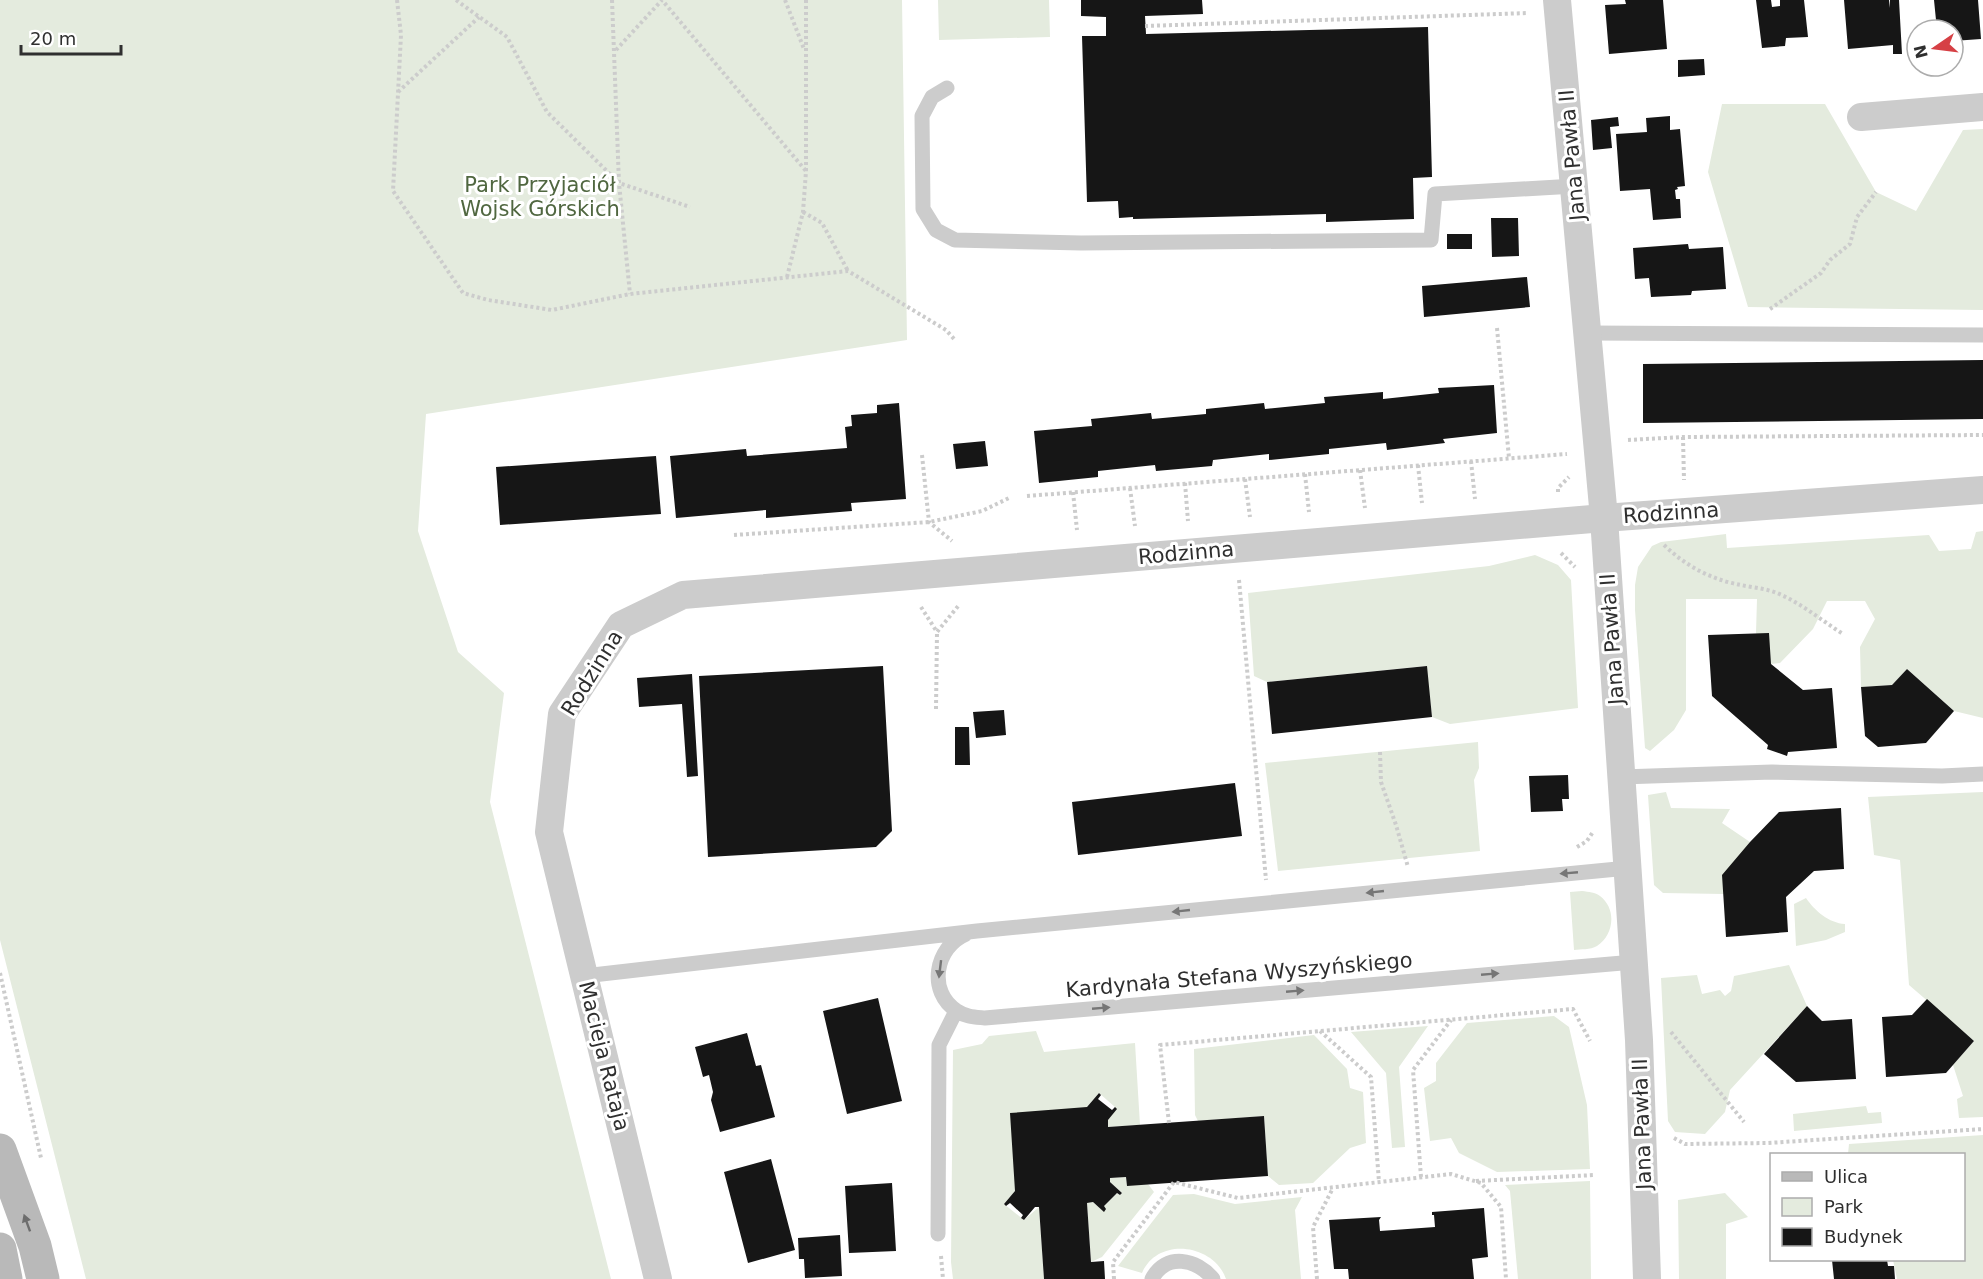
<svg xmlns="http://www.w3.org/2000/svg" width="1983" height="1279" viewBox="0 0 1983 1279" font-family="'DejaVu Sans',sans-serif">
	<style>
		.green { fill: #e4ebde }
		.building { fill: #161616 }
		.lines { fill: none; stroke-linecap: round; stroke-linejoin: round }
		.path { stroke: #ccc; stroke-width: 4; stroke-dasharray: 3 3; stroke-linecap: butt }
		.lane { stroke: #ccc; stroke-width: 15 }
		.street { stroke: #ccc; stroke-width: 28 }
		.secondary { stroke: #b9b9b9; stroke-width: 33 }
		.oneway { fill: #767676 }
		.oneway2 { fill: #6d6d6d }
		.labels { text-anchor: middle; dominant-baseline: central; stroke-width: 6; stroke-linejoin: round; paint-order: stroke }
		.street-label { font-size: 21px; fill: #2f2f2f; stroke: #fff }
		.park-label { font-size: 21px; fill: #506740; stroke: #fff }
	</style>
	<rect width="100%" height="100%" fill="#fff"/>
	<path class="green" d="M0,0H902L907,340L426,414L418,531L458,652L504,693L490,802L611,1279H86L0,940Z
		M938,0H1049L1050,37L939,40Z
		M1722,104H1825L1876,192L1916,211L1963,130L1983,129V310L1748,307L1708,172Z
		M1983,531V718L1954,711L1907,669L1892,685L1861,687L1860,647L1875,619L1865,601H1827L1813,629L1780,663L1771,664L1756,633L1757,599H1686V710L1674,730L1650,751L1645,748L1635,610V585L1638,567L1652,546L1661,542L1726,534L1727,548L1929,535L1939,551L1971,549L1976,532Z
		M1535,555L1558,565L1571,580L1578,708L1450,724L1432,717L1426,666L1267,682L1254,676L1248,593L1489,566Z
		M1478,742L1479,768L1474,780L1480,851L1278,871L1265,763Z
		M1666,792L1671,808L1730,809L1722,823L1750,842L1724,894L1663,893L1654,885L1648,795Z
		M1983,792V1117L1959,1118L1957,1099L1963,1096L1953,1065L1974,1041L1909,985L1900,860L1874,855L1868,797Z
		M1582,891C1589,892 1595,892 1600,896C1617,909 1614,935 1597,946C1590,950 1581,949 1574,950L1570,892Z
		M1806,898C1815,911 1829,923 1845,924V932L1826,940L1796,946L1794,904Z
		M1789,965L1807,1006L1730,1090L1725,1112L1705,1134L1675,1132L1668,1121L1661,978L1697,975L1702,994L1720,990L1725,996L1731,991L1734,976Z
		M1554,1016L1569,1027L1587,1105L1590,1169L1497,1172L1459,1153L1451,1138L1430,1141L1424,1088L1436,1081V1063L1467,1023Z
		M1428,1026L1399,1067L1405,1147L1392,1148L1386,1073L1351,1032Z
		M1036,1031L1044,1052L1135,1043L1140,1125L1108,1127V1120L1115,1107L1099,1093L1004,1204L1024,1220L1039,1207L1044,1279H953L951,1262L953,1050L982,1044L989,1036Z
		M1314,1035L1347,1069L1350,1088L1363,1092L1366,1143L1350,1148L1313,1183L1279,1185L1268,1176L1264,1116L1198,1121L1195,1115L1194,1049Z
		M1866,1106L1868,1113L1881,1112L1882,1123L1794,1131L1793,1114Z
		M1983,1135V1279H1897L1893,1260H1964V1154H1848L1849,1144Z
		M1126,1177L1127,1185L1148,1184L1154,1192L1102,1257L1091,1262L1087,1203L1093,1202L1103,1211L1104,1206L1117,1193L1120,1195L1122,1193L1110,1182V1178Z
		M1590,1181L1591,1279H1518L1510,1191L1505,1185Z
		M1725,1193L1748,1217L1726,1224V1279H1679L1678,1200Z
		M1194,1194L1235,1204L1302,1197L1295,1210L1301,1279H1226C1214,1244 1158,1236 1142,1273L1118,1266L1173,1195Z"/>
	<path class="building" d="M1081,0H1202L1203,14L1145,16L1146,34L1428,27L1432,177L1413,178L1414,219L1326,222V214L1133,219V217L1119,218L1118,201L1087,202L1082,36H1106V17L1081,16Z
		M1625,0H1663L1667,49L1609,54L1605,5L1626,4Z
		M1756,0H1771L1772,7L1780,6V0H1804L1808,37L1786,38L1785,46L1762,48Z
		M1844,0H1889L1890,8V0H1899L1902,54H1893V45L1848,49Z
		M1934,0H1978L1981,39L1953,41V30H1937Z
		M1704,59L1705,75L1678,77V60Z
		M1670,116V130L1680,129L1685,186L1677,187L1678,189L1675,190L1676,199H1680L1681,218L1653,220L1650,189L1620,191L1616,134L1647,132L1646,118Z
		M1618,117L1619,126L1610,127L1612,148L1593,150L1591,120Z
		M1491,218H1518L1519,256L1492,257Z
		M1447,234H1472V249H1447Z
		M1688,244L1689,249L1723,247L1726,289L1692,291L1691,295L1651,297L1649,278L1635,279L1633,248Z
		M1527,277L1530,307L1424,317L1422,286Z
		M1983,360V419L1643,423V364Z
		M1494,385L1497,433L1443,439L1445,443L1387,450L1386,443L1329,449V454L1269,460V454L1213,460L1212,466L1156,471L1155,465L1098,471V477L1039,483L1034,431L1092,426L1091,419L1151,413L1152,419L1206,414V409L1264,403L1265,409L1325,403L1324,397L1383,392V399L1439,393L1438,388Z
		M899,403L906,499L851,503L852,511L766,518V510L676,518L670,456L746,449L747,456L847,448L845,427L852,426L851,415L877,413V405Z
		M985,441L988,466L956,469L953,444Z
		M656,456L661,514L500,525L496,467Z
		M1769,633L1771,664L1803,690L1832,688L1837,748L1788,752L1787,756L1767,749L1768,745L1712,696L1708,635Z
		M883,666L892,831L876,847L708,857L699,676Z
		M1427,666L1432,717L1272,734L1267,682Z
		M1907,669L1954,711L1926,743L1878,747L1865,736L1861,687L1892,685Z
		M692,674L698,776L687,777L682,704L639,707L637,678Z
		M1004,710L1006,735L976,738L973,712Z
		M955,727H969L970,765H955Z
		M1568,775L1569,799H1562L1563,811L1531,812L1529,776Z
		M1235,783L1242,836L1078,855L1072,802Z
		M1841,808L1844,869L1814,871L1786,897L1788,932L1726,937L1722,875L1750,842L1779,812Z
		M878,998L902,1101L847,1114L823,1011Z
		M1927,999L1974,1041L1946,1073L1886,1077L1882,1017L1912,1015Z
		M1807,1006L1822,1021L1852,1019L1856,1079L1796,1082L1764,1054Z
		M747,1033L756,1066L761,1065L775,1117L720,1132L711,1100L713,1092L709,1075L703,1077L695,1047Z
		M1099,1093L1101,1095L1098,1099L1112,1110L1115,1107L1117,1109L1108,1120V1127L1264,1116L1268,1176L1127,1186L1126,1177L1110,1178V1182L1122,1193L1120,1195L1117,1193L1104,1206L1106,1209L1104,1212L1093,1202L1087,1203L1091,1262L1104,1261L1105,1279H1044L1039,1207H1035L1024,1220L1021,1218L1023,1215L1010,1203L1006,1206L1004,1204L1015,1191L1010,1113L1087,1107Z
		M771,1159L795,1250L748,1263L724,1172Z
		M892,1183L896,1251L849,1253L845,1186Z
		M1484,1208L1488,1257L1472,1259L1474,1279H1349L1348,1269H1334L1329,1220L1381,1217L1379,1220L1380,1231L1435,1227L1434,1215H1432V1212Z
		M840,1235L842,1276L805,1278L804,1259H799L798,1238Z
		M1832,1260H1887L1888,1266H1894L1895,1279H1834Z"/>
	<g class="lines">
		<path class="path" d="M397,0L401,35L393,191L463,293L488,300L552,310L630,294L848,271L946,330L955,340
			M456,0L507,37L547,112L619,183L690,207
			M612,0L619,183L630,294
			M785,0L804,49
			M1145,26L1528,13
			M616,50L662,0L806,171
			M398,92L479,17
			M803,212L822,223L848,271
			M787,277L803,212L806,171V0
			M1770,309L1821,273L1830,260L1850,244L1857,217L1876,192
			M1497,328L1509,458
			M1683,437L1684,480
			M1628,440L1683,437L1983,435
			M922,455L929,522L952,541
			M1471,461L1475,499
			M1418,465L1422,503
			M1360,470L1365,508
			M1305,474L1309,512
			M1245,479L1250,517
			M1185,483L1188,521
			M1130,488L1135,526
			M1073,492L1077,530
			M1558,492V488L1569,477
			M1027,496L1567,454
			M734,535L929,522L982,511L1009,498
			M1664,545C1685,565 1708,578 1736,584C1749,587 1764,588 1777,593C1801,603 1821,620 1843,634
			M1561,553L1575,567
			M1239,580L1266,880
			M921,607L937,632L959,605
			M936,709L937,632
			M1380,752L1381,782L1396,825L1408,867
			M1577,847L1587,841L1593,832
			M0,973L41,1158
			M1320,1031L1371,1077L1379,1182
			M1671,1032L1744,1122
			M1169,1123L1160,1045L1573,1009L1590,1041
			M1674,1138L1685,1144L1768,1143L1983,1129
			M1421,1177L1413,1070L1451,1020
			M1476,1181L1595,1175
			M941,1256L943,1279
			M1114,1279L1113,1262L1174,1182L1238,1198L1451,1174L1481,1183L1501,1207L1506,1279
			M1317,1279L1313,1227L1333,1188"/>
		<path class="lane" d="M947,88L932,97L922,116L923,209L936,230L955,240L1081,243L1431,240L1435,194L1575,186
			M1588,333L1983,335
			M1621,777L1772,772L1942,776L1983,774
			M966,934C935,947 927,992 957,1011C966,1017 975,1017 985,1018L1634,962
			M584,976L977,931L1628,868
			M938,1234L939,1045L956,1011
			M1152,1279C1166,1252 1197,1259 1213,1279"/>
		<path class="street" d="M1557,0L1604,518L1639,1040L1647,1279
			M1861,117L1983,107
			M658,1279L549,832L562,714L621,625L683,595L1604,518L1983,490"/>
		<path class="secondary" d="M0,1150L35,1246L43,1279
			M0,1249L6,1279"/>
	</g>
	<defs><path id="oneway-solid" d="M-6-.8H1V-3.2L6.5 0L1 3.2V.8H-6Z" transform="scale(1.5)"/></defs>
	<g class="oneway">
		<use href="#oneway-solid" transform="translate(1569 873) rotate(175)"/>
		<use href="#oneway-solid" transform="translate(1375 892) rotate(174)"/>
		<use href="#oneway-solid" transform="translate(1181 911) rotate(174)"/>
		<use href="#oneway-solid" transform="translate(940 969) rotate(97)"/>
		<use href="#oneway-solid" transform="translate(1490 974) rotate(-5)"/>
		<use href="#oneway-solid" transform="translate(1295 991) rotate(-5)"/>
		<use href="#oneway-solid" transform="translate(1101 1008) rotate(-5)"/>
	</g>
	<use class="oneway2" href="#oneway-solid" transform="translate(27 1223) rotate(-110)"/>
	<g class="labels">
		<g class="street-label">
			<text transform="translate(1572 155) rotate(-95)">Jana Pawła II</text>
			<text transform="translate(1671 513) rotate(-4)">Rodzinna</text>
			<text transform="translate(1186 553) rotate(-5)">Rodzinna</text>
			<text transform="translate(1612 639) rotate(-94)">Jana Pawła II</text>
			<text transform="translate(592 673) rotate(-58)">Rodzinna</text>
			<text transform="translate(1239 975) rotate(-5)">Kardynała Stefana Wyszyńskiego</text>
			<text transform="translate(604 1056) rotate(76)">Macieja Rataja</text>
			<text transform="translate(1642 1124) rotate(-92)">Jana Pawła II</text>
		</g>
		<g class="park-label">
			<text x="540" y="185">Park Przyjaciół<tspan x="540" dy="24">Wojsk Górskich</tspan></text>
		</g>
	</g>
	<rect x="1770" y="1153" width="195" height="108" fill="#ffffff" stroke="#acacac" stroke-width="1.5"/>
	<rect x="1782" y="1172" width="30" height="9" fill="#b9b9b9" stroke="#acacac" stroke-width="1.5"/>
	<text x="1824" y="1183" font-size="18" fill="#2f2f2f">Ulica</text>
	<rect x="1782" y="1198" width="30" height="18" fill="#e4ebde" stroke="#acacac" stroke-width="1.5"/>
	<text x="1824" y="1213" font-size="18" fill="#2f2f2f">Park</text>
	<rect x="1782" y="1228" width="30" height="18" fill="#161616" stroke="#acacac" stroke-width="1.5"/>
	<text x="1824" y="1243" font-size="18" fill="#2f2f2f">Budynek</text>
	<g transform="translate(1935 48) rotate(256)"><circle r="28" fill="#ffffff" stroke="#acacac" stroke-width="1.5"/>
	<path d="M0-4.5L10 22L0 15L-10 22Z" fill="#d64045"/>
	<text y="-9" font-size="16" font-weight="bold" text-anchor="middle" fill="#2f2f2f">N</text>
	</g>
	<path d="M21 45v9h100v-9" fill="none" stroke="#2f2f2f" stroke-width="3"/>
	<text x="30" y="45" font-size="18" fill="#2f2f2f" stroke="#ffffff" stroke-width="4.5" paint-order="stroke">20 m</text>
</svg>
